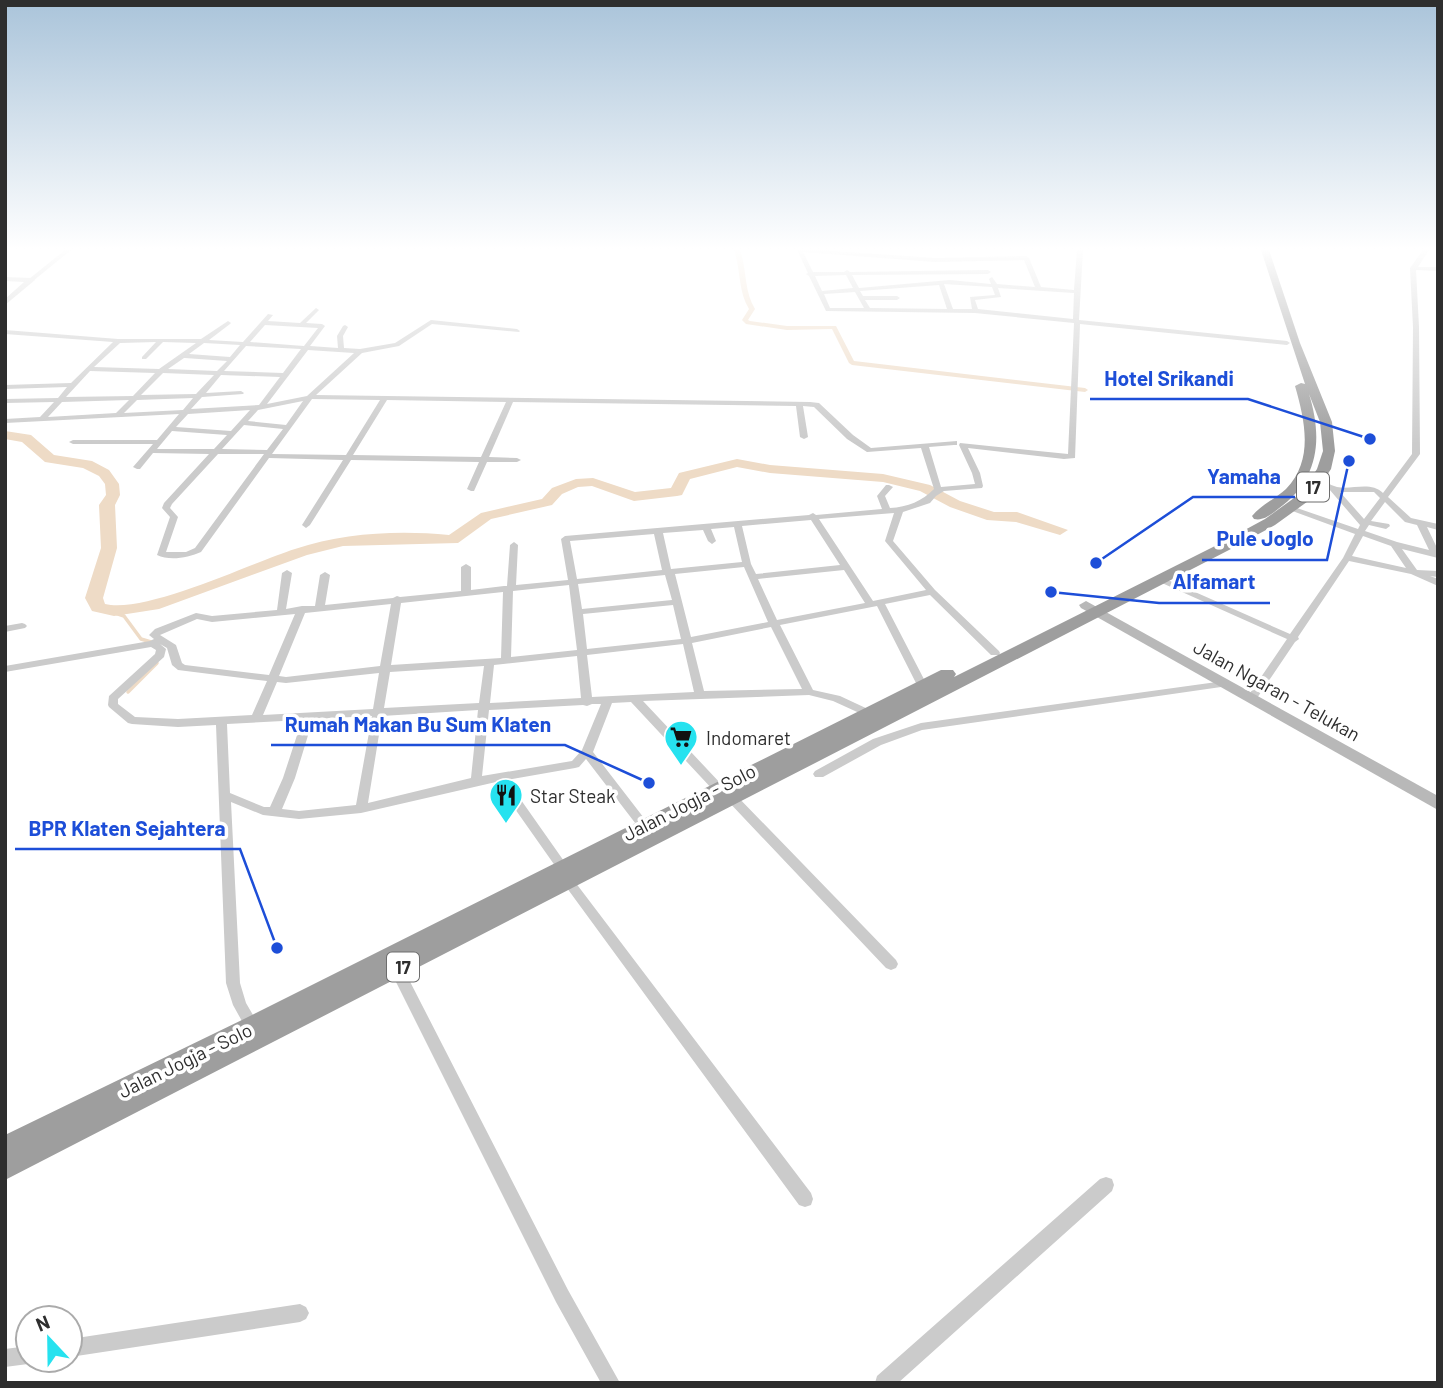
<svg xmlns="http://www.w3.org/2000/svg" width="1443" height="1388" viewBox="0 0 1443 1388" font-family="Barlow,sans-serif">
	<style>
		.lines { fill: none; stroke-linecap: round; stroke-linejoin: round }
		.stream { stroke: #eedbc6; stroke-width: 3.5 }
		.canal { fill: #eedbc6; fill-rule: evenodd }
		.river { fill: #eedbc6; fill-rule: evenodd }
		.minor { fill: #cbcbcb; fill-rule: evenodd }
		.tertiary { fill: #cbcbcb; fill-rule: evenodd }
		.secondary { fill: #b8b8b8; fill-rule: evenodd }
		.trunk { fill: #9e9e9e; fill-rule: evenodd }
		.labels { text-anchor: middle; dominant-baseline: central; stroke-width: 7; stroke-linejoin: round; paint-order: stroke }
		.shield { fill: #fff; stroke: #6d6d6d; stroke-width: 2 }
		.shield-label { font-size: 18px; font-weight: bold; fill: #2e2e2e }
		.street-label { font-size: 19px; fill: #2e2e2e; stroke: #fff }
		.poi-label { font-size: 19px; fill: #2e2e2e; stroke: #fff; text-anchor: start }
		.leader { fill: none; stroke: #1d4ed8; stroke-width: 2.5 }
		.callout-dot { fill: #1d4ed8; stroke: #fff; stroke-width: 2.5 }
		.callout-label { font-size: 21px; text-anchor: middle; font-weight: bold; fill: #1d4ed8; stroke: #fff; stroke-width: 7; stroke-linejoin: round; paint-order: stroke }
	</style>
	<rect width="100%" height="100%" fill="#fff"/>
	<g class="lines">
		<path class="stream" d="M106,610L124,616L141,639L151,642
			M128,692L157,663"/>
		<path class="canal" d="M734,250H740C747,270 744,291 755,309L748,320L750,321L787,326H836L854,361L1085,388L1088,390L1085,392L852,365L849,363L832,329L787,330L746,324L742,320L749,309C738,291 741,270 734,250Z"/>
		<path class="river" d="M5,431L31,435L54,455L92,461L109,470L119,484L120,495L115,505L117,548L103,598L105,604C146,614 251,563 295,549C344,533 397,530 449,535L481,513L542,499L552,488L576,479L593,478L635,492L671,488L679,473L737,459L770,465L883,474L930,485L960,501L994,512H1017L1068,530L1060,535L1016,522L987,520L950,507L920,491L883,482L770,473L737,467L690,479L682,495L677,496L634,501L592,486L578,487L562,494L552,505L491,519L458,543L343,546L307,555L159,609L114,616L92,611L85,598L101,548L99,505L106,495L105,484L99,476L83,468L45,462L22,442L5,439Z"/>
		<path class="minor" d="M65,250H71L33,281H29V279Z
			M797,250H819L935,258L1026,256L1029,258L1041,287L1074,290L1077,250H1083L1079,320L1287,341L1290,343L1287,345L1080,324L1075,458L1064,459L968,448L980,473L983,486L982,488L944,491L936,496L930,503L903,512L893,541L935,590L999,651L1000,653L999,655H991L930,595L885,604L927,685L922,688L917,685L877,606L780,625L813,690L840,696L870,710L871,712L866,716L833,701L809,695L643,701L722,785L724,788L722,791H714L631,702L612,703L593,752L647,822L649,825L647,828H639L586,759L579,767L575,768L507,780L566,864L568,867L566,870L562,872L558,870L496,782L361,813L299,819L263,815L231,802L240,983L246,1003L260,1027L258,1032L253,1033L248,1032L233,1005L226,983L216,725L178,727L132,724L128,723L109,707L108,705L109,696L155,654L156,650L151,647L5,672V666L150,641L154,639L149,635L155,629L196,613L212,616L277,610L282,573L287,570L292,573L286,609L302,606H315L320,575L325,572L330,575L325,605L393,598L397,596L400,597L461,591V567L466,564L471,567V590L504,586H507L510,545L514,542L518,545L516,585L568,580L561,539L565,536L809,515L813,513L816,515L882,509L877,496L886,485H889L893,487L885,496L890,508C908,507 922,501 934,489L921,448L867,452L847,439L814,407L803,406L808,437L804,439L800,437L796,406L513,402L489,457L517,458L521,460L517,462H487L474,491H471L467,489L479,462L351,460L310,525L306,528L302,525L343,460L269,458L201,552C188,558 169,561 157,555L170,517L162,508L164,503L209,454L153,453L140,469H137L133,467L153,444H73L69,442L73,440H157L179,414L5,423V419L40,417L54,402L5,403V399L58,398L67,387L5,389V385L71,383L113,342L5,334V330L118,339H201L228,321L231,323L230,324L209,340L243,342L268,314L273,315L268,321L300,323L316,308L319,310L306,323L322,324L325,326L310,346L338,348L337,336L343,326L345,325L348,327L343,336L344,348L360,349L395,343L431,320L517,329L520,331L519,332L432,324L399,346L362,353L316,395L810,402L819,403L853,435L871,448L957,441V445H954L929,447L941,487L975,484L972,473L959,445L960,443L1068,454L1074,323L975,313L826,311L809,276L806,274L808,273ZM803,252L935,262L1024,260L1035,287L997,284L992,277L989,279L991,284L950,280L859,288L852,275L988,274L991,272L988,270L850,272L847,270L844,272H813ZM846,275L853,288L822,291L815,276ZM944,284L992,287L995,295L970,297L972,309H953ZM939,285L947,309L870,308L865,300H897L900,298L897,296H863L860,291ZM998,288L1074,293L1073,319L978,309L975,300L1001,297ZM855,292L864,308H830L824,294ZM265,325L318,328L304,346L250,342ZM156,342L142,357V359H146L163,342L196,343L159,369L94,367L120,343ZM204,343L240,345L230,357L189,354ZM246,346L301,349L283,373L224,371ZM308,350L354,353L307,396L267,404ZM184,358H185L227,361L217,371L168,369ZM90,371L155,373L133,396L66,397ZM163,373L214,375L196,394L141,395ZM221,375L280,377L259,405L191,409L202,397L243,394L244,393L241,391L206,393ZM193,398L183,410L124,413L137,400ZM312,399L380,400L346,455L272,454ZM129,400L116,413L48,417L62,402ZM387,400L506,402L481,457L353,455ZM303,401L286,425L248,421L258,410ZM250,410L231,431L176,427L188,414ZM244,425L283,429L267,450L222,449ZM172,431L227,435L214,449H157ZM218,454H264L195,548L186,552H166L178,517L170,508L172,504ZM894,513L885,541L926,590L873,601L819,519ZM811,520L840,565L756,574L751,564L742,526ZM734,527L742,562L671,569L663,533L703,530L708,541L712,544L716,541L711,529ZM654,534L662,570L577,579L570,541ZM744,567L768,622L691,637L675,574ZM844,570L865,603L777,620L758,579ZM665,575L672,600L582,609L578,584ZM569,585L577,650L511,657L513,591ZM503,592L501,658L391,665L401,603ZM391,604L380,666L286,677L279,676L305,613ZM673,605L681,639L587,649L583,614ZM295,614L269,675L185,665L182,663L176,645L160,635L197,619L212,622ZM771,627L802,689L704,691L692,643ZM160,644L167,648L172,665L178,670L267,681L252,715L178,719L135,717L118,704V699L164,657L166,649ZM683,644L694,692L592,697L587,655ZM577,656L581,698L490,703L494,665ZM484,666L479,703L384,708L390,672ZM379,673L373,709L263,715L277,682L286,683ZM592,704H601L582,750L572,761L482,776L489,710L583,705L587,706ZM478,710L471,778L368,803L382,716ZM372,716L356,805L299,811L282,809L295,778L313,719ZM302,720L283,778L270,807H264L230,793L227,724Z
			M1423,250H1429L1418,267H1438V271L1416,270L1419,327L1420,454L1388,497L1411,518L1438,524V530L1427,527L1438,550V558L1402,549L1417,570L1438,571V577L1430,576L1438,579V586L1411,574L1349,561L1298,637L1299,639L1295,642L1255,701H1247L1246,699L1287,639L1153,579L1155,577H1161L1290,634L1343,558L1355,534L1287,509L1288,507H1294L1358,529L1360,525L1329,489L1314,483V479C1323,479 1329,485 1337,487C1352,490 1371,481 1383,493L1412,454L1413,327L1410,268ZM1340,492H1374L1380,498L1364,519ZM1385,502L1405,522L1417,525L1429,550L1397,542L1365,531L1369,525L1386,529L1390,526L1389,524L1371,521ZM1363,536L1391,546L1406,568L1352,556Z
			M22,623L25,624L27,626L25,628L5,632V626Z
			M1224,681L1229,684L1228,686L922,730L881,745L823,777H815L813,774L815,771L873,739L921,723Z
			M730,792L734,793L896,960L898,964L896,968L891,970L886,968L726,799L724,796L726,793Z
			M568,876L572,878L811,1193L813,1199L811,1205L805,1207L799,1205L564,884L562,881L564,878Z
			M397,964L402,966L568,1290L620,1383H601L556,1302L390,970L392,966Z
			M1106,1177L1112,1179L1114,1185L1112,1191L898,1383H875L877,1376L1100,1179Z
			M300,1304L306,1307L309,1313L306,1319L300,1322L70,1357V1339Z
			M28,1346V1360H35L34,1361L28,1364L5,1367V1349Z"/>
		<path class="tertiary" d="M5,277L31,278L35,280L5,305V299L24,282L5,281Z"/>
		<path class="secondary" d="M1086,601L1438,796V810L1081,608L1079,605Z"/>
		<path class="trunk" d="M1261,250H1269L1300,343L1332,422L1335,451L1331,469L1311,499L1275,525L1229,550L5,1180V1135L244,1019L941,670H953L956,674L954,677L1219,544L1265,519L1301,493L1317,469L1323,451L1320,422L1309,394C1323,439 1319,480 1278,509C1270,515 1264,521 1254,519L1252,516C1261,505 1275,499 1286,489C1314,460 1305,421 1295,386L1301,383L1305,384Z"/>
	</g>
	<linearGradient id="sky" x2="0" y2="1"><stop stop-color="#aac4da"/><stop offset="0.56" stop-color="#fff"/><stop offset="1" stop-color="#fff" stop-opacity="0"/></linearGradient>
	<rect width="1443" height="444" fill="url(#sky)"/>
	<defs>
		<symbol id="supermarket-pin" viewBox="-11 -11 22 30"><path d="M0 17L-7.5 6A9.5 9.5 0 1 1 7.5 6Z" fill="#26e2ef" stroke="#fff"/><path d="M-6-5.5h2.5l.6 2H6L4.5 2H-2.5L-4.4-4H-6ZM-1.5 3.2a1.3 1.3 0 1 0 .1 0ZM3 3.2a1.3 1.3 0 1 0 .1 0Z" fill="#111"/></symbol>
		<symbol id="restaurant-pin" viewBox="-11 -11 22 30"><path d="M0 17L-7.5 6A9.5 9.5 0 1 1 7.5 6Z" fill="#26e2ef" stroke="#fff"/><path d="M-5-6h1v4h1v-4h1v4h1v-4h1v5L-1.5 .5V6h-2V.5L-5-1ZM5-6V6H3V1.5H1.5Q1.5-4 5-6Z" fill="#111"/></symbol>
	</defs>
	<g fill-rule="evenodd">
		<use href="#supermarket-pin" x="662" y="718" width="38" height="52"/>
		<use href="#restaurant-pin" x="487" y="776" width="38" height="52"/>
	</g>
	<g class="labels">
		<g class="shield">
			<rect x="1297" y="472.5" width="32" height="29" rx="5"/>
			<rect x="387" y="952.5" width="32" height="29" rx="5"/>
		</g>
		<g class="shield-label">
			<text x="1313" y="487">17</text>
			<text x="403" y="967">17</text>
		</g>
		<g class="street-label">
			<text transform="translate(1277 690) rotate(29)">Jalan Ngaran - Telukan</text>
			<text transform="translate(689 802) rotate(-27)">Jalan Jogja - Solo</text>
			<text transform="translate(185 1060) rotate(-26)">Jalan Jogja - Solo</text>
		</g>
		<g class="poi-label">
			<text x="706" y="737">Indomaret</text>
			<text x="530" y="795">Star Steak</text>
		</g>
	</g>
	<path class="leader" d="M1370 439L1248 399H1090M1096 563L1193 497H1295M1349 461L1327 560H1202M1051 592L1159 603H1270M649 783L565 745H271M277 948L240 849H15"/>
	<g class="callout-dot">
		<circle cx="1370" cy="439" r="7"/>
		<circle cx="1096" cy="563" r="7"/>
		<circle cx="1349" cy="461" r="7"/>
		<circle cx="1051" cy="592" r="7"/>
		<circle cx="649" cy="783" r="7"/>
		<circle cx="277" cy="948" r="7"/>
	</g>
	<g class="callout-label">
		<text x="1169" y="386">Hotel Srikandi</text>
		<text x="1244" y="484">Yamaha</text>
		<text x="1265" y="546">Pule Joglo</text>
		<text x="1214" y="589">Alfamart</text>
		<text x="418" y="732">Rumah Makan Bu Sum Klaten</text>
		<text x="127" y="836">BPR Klaten Sejahtera</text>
	</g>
	<rect width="1443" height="1388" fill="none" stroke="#2e2e2e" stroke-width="14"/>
	<g transform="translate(49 1339) rotate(338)"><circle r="33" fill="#ffffff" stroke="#ababab" stroke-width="2"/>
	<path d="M0-5L12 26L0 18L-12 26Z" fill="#26e2ef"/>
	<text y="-10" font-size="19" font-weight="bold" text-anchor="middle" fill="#2e2e2e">N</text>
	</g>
</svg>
